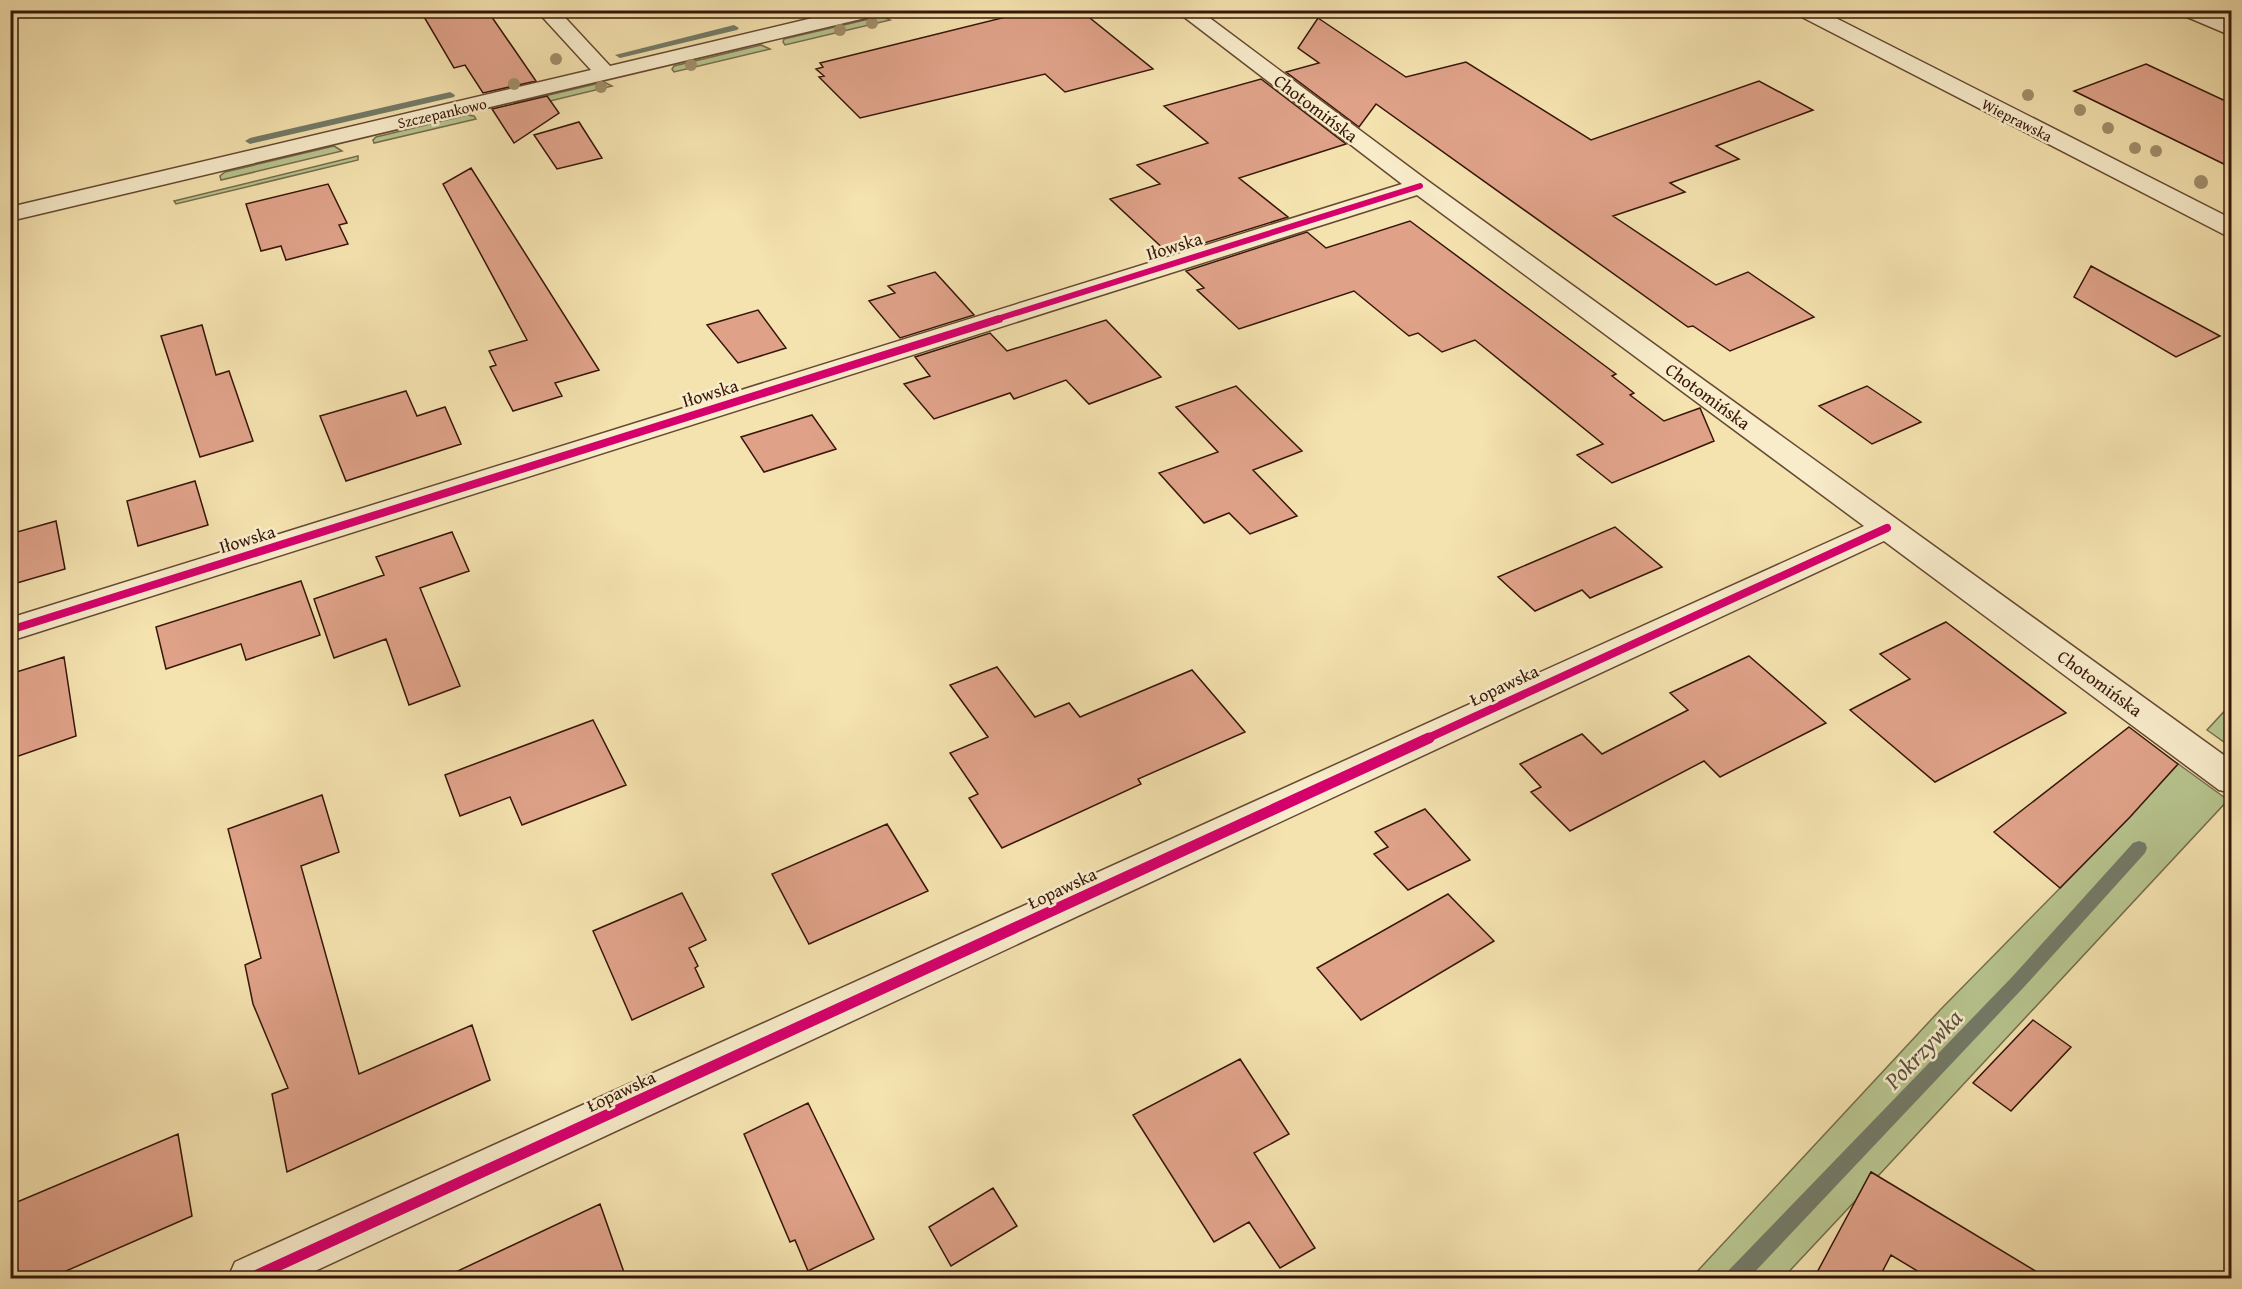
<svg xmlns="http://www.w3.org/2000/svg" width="2242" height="1289" viewBox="0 0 2242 1289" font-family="'Gentium Book Plus',serif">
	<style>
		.green { fill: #b7c48e; stroke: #776d4c; stroke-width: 1.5 }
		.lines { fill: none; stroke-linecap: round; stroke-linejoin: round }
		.stream { fill: #747b68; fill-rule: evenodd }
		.building { fill: #dfa289; stroke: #371609; stroke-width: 1.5 }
		.minor-casing { stroke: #664932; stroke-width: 3 }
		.minor { fill: #f8eccb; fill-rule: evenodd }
		.cycleway-far2-casing { stroke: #f8eccb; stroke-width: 9 }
		.cycleway-far1-casing { stroke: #f8eccb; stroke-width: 12 }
		.cycleway-casing { stroke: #f8eccb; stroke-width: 15 }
		.cycleway-far2 { stroke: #d6006c; stroke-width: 6 }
		.cycleway-far1 { stroke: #d6006c; stroke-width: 8 }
		.cycleway { stroke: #d6006c; stroke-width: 11 }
		.tree { fill: #a18e6a }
		.labels { text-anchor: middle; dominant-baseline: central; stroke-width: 5; stroke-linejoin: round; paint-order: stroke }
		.far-street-label { font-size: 15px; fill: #371609; stroke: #f8eccb }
		.street-label { font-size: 18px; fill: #371609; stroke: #f8eccb }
		.near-water-label { font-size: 24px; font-style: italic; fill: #5a5141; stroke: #f8eccb }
	</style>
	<rect width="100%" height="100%" fill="#f4e2af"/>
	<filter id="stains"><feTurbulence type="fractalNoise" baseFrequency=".00333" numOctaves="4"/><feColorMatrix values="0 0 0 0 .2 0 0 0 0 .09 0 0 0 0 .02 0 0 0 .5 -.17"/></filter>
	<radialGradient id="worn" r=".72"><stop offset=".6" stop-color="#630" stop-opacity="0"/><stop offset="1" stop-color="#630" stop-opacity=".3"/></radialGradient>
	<path class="green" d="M882,16L890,20L785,45L783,42L784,39Z
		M761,45L770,49L674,72L672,69L674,66Z
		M604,82L612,86L513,110L511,107L515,103Z
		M467,115L474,116L476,119L374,143L373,140L376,137Z
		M334,146L342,151L221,180L220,176L225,172Z
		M358,156V160L176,204L174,201Z
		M2231,704V747L2207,730Z
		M2177,763L2228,800L1878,1176L1871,1172L1856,1200L1783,1278H1691L1941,1009L2130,817Z"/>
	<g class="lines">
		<path class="stream" d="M734,25L739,28L737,30L620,58L615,55Z
			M450,92L455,95L454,97L250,144L245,141L250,138Z
			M2139,841L2145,843L2147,848L2145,853L2024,987L1749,1278H1725L1728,1271L2012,977L2133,843Z"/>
	</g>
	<path class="building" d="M420,10H487L536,81L483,93L465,65L454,68Z
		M1034,10H1080L1153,69L1065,92L1045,74L860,118L819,77L824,76L816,69L823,67L820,63Z
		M1318,18L1406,77L1466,62L1591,140L1759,81L1813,110L1716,146L1739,159L1670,183L1685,192L1613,216L1716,285L1748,272L1814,317L1730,351L1693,326L1688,327L1376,104L1359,127L1286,72L1319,63L1298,48Z
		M2146,64L2232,104V168L2074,91Z
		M1261,79L1346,144L1239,178L1288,217L1169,254L1110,199L1160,184L1137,165L1208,143L1164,106Z
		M547,96L559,113L514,143L492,109Z
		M579,122L602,158L557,169L534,135Z
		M471,168L599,370L555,383L562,396L513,411L490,367L496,365L489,351L527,340L443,184Z
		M328,184L347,223L339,225L348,244L286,260L281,246L261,251L246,204Z
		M1410,221L1616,374L1612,376L1634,393L1630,395L1664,421L1700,408L1714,441L1612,483L1577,455L1603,444L1475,340L1442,352L1418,333L1409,336L1354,291L1239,329L1197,290L1204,288L1186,271L1307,232L1326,248Z
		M2091,266L2220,336L2176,357L2074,297Z
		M935,272L974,315L900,338L869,301L895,293L888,286Z
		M758,310L786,348L738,363L707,325Z
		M1106,320L1161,377L1089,404L1066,380L1014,399L1010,393L934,419L904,384L930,376L915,357L990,333L1007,351Z
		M202,325L216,375L229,371L253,441L200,457L161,336Z
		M1236,386L1302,451L1253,470L1297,516L1250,534L1229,513L1204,523L1159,473L1218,452L1176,407Z
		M1867,386L1921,422L1872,444L1819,406Z
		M406,391L417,416L445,407L461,444L346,481L320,416Z
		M812,415L836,449L764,472L741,437Z
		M195,481L208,525L138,546L127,501Z
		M56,521L65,569L10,585V534Z
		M1615,527L1662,567L1590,598L1582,590L1535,611L1498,577Z
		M452,532L469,571L420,588L460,686L409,705L386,639L334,658L314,599L384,575L376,557Z
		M301,581L320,635L246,660L241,644L166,669L156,627Z
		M1946,622L2066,713L1935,782L1850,710L1910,679L1880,654Z
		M1749,656L1826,723L1720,777L1704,761L1570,831L1531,792L1541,787L1520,764L1582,734L1602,754L1688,710L1670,693Z
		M64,657L76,736L10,759V674Z
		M997,667L1035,717L1069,703L1080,717L1192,670L1245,732L1138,779L1141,784L1002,848L969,798L978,794L950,753L988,737L950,685Z
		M593,720L626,785L522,825L510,797L460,816L445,775Z
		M2129,727L2178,764L2130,817L2060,888L1994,832Z
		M322,795L339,852L301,866L359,1074L472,1025L490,1080L287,1172L272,1094L288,1088L253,1004L245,965L261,958L228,829Z
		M1425,809L1470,860L1408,890L1374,854L1388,847L1375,832Z
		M887,824L928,891L809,944L772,874Z
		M682,893L706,940L689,948L698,966L695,968L704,987L632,1020L593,931Z
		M1448,894L1494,941L1361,1020L1317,968Z
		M2033,1020L2071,1047L2011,1111L1973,1083Z
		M1240,1059L1289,1134L1254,1153L1315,1248L1280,1268L1249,1222L1214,1242L1133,1115Z
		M808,1103L874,1239L808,1271L795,1240L790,1242L744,1134Z
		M178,1134L192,1216L50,1278H10V1205Z
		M1871,1172L1906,1193L2047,1278H1929L1891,1255L1879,1278H1814Z
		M993,1188L1017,1226L951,1266L929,1227Z
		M600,1204L626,1278H443Z"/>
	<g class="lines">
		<defs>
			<path id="minor" d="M536,10H558L610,66L846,10H884L881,14L874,16L10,221V207L591,70Z
				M1175,10H1199L1428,181L2232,761V793L2219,790L1884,541L300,1278H228L235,1262L1864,526L1417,195L10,641V618L1402,184Z
				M1793,10H1820L2232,219V236L2223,234L1796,14Z
				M2177,10H2205L2232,22V36L2180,14Z"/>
		</defs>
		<use href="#minor" class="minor-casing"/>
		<use href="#minor" class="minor"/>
		<defs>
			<path id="cycleway-far2" d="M994,320L1420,186"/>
			<path id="cycleway-far1" d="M10,630L999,319
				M1426,739L1887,528"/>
			<path id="cycleway" d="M251,1278L1429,738"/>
		</defs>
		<use href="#cycleway-far2" class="cycleway-far2-casing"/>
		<use href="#cycleway-far1" class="cycleway-far1-casing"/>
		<use href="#cycleway" class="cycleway-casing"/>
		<use href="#cycleway-far2" class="cycleway-far2"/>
		<use href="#cycleway-far1" class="cycleway-far1"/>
		<use href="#cycleway" class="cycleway"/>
	</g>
	<g class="tree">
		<circle cx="872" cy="23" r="6"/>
		<circle cx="840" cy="30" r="6"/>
		<circle cx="556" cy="59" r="6"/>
		<circle cx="691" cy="65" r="6"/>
		<circle cx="514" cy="84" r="6"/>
		<circle cx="601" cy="87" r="6"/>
		<circle cx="2028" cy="95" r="6"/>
		<circle cx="2080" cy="110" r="6"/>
		<circle cx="2108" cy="128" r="6"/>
		<circle cx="2135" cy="148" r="6"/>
		<circle cx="2156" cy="151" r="6"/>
		<circle cx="2201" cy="182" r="7"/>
	</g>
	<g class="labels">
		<g class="far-street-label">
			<text transform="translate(442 113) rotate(-13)">Szczepankowo</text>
			<text transform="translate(2017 120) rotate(27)">Wieprawska</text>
		</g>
		<g class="street-label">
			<text transform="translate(1316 108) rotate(37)">Chotomińska</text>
			<text transform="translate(1174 246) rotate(-17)">Iłowska</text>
			<text transform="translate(710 393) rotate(-17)">Iłowska</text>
			<text transform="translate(1708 396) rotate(36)">Chotomińska</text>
			<text transform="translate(247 539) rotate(-17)">Iłowska</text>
			<text transform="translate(2100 683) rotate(36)">Chotomińska</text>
			<text transform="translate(1504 685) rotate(-25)">Łopawska</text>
			<text transform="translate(1062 888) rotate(-25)">Łopawska</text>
			<text transform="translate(621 1091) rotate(-25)">Łopawska</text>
		</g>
		<g class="near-water-label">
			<text transform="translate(1923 1049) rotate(-46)">Pokrzywka</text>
		</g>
	</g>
	<rect width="2242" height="1289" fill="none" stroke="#f4e2af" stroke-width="36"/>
	<rect x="12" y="12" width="2218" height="1265" fill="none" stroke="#371609" stroke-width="3"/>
	<rect x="18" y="18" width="2206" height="1253" fill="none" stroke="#371609" stroke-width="1.5"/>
	<rect width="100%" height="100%" filter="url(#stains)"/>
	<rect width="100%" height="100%" fill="url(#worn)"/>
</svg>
